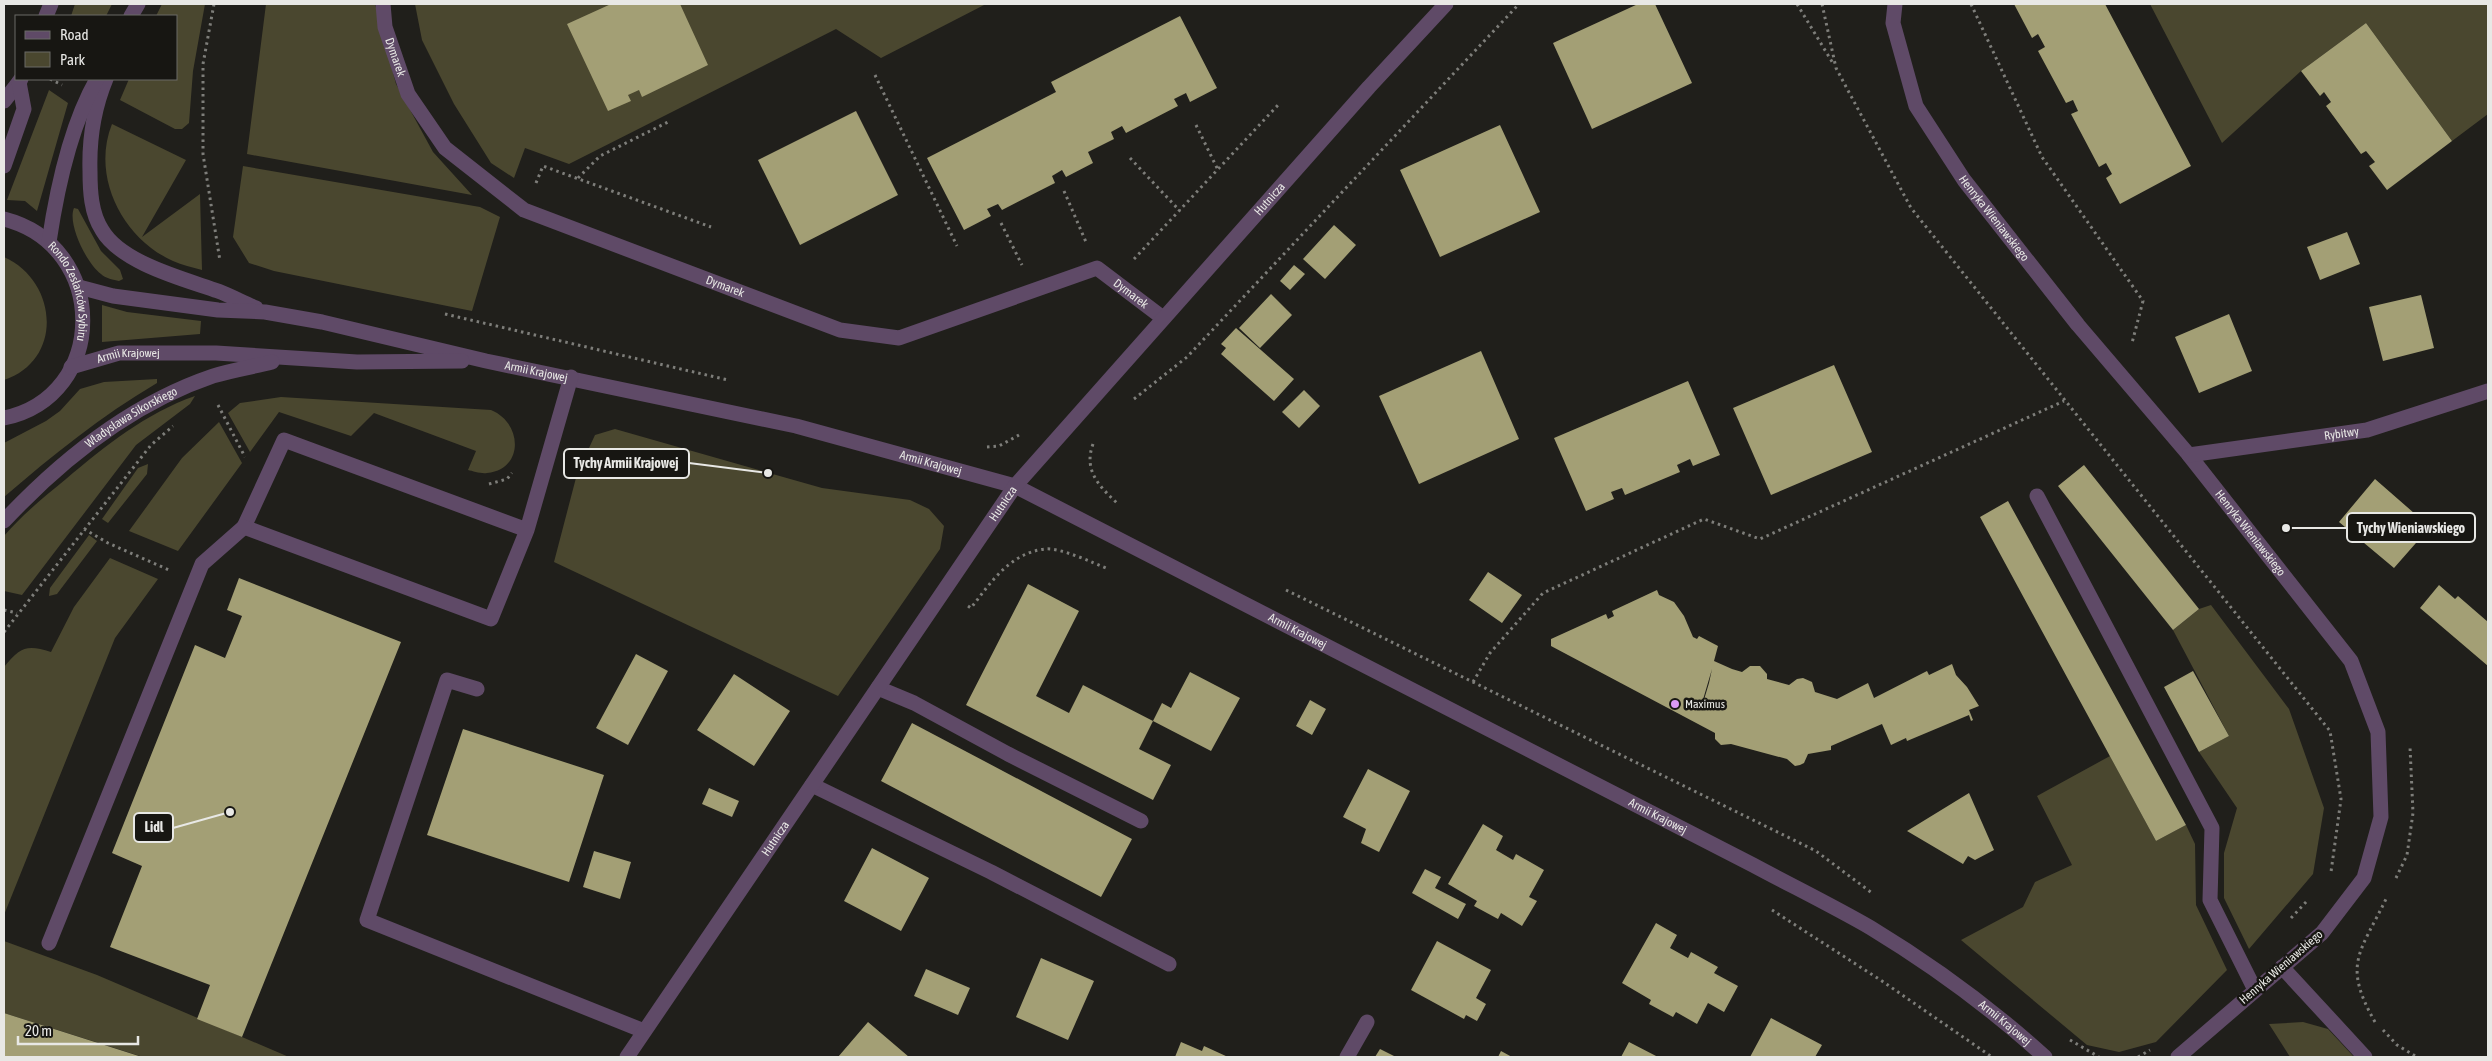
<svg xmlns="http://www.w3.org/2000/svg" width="2492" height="1061" viewBox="0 0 2492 1061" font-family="'Asap Condensed',sans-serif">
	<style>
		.green { fill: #4a472f }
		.building { fill: #a39f75; fill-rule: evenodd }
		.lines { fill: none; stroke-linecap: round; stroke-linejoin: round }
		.path { stroke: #7e7e7a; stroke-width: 3; stroke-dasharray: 2.5 4; stroke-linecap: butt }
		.minor { stroke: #5f4a67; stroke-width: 15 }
		.poi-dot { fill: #dc99f4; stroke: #171612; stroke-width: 2 }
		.labels { text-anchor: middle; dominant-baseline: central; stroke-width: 5; stroke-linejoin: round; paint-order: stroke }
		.street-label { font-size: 12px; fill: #e8e8e5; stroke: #171612 }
		.poi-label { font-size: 12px; fill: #e8e8e5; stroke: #171612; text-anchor: start }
		.leader { fill: none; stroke: #e8e8e5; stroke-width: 2 }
		.callout-dot { fill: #e8e8e5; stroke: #171612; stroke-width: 2 }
		.callout { fill: #171612; stroke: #e8e8e5; stroke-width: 2 }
		.callout-label { font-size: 14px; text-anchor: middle; font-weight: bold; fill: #e8e8e5 }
	</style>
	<rect width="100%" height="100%" fill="#201f1b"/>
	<path class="green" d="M75,4H112L106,16H71Z
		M162,4H205L193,71L189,123L182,129H175L120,100L129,79H176V16H156Z
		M266,4H375L396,84L433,152L472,195L247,154Z
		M415,4H986L881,58L836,29L569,164L525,148L514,178L491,163L454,104L422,40Z
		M2150,4H2488V114L2452,141L2366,23L2301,71L2222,143Z
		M49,90L68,103L37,211L25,201L7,200Z
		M112,124L186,160L142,237L200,194L202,270C192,267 182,265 173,261C122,238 91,176 112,124Z
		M243,166L480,207L500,217L472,311L274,271L249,263L233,237Z
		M74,208L78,209L101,251L120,270L123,279L119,281C114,280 105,278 101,274C87,264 67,224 74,208Z
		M4,257C58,281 64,360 4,380Z
		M102,305L127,312L201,321L200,334L102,342Z
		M157,379V383C101,416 53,455 4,497V443L46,421L60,411L80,389L104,382Z
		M195,396L190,404L136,445L22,595L4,591V536C23,514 44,497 66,479C105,446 146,413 195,396Z
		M281,397L491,410C523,423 524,470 487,473C481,474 473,471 468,470L476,451L374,413L351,436L279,412L250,452L228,413L240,403Z
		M219,422L242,463L178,551L129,531L182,458Z
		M615,429L822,488L910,500L929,509L944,526L940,549L838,696L554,562L577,474L595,435Z
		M148,464L147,474L108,523L102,519L138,468Z
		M89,535L97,541L57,594L49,596L50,588Z
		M110,558L158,579L115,638L4,915V667C20,647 27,644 51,652L74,607Z
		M2211,605L2289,709L2324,808L2313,874L2249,949L2224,898V853L2237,808L2199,752L2229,736L2173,630L2199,609Z
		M2110,756L2156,841L2186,825L2195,844L2196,905L2227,970L2156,1042L2119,1052L2087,1045L1961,940L2023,907L2035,882L2072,865L2037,796Z
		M4,941L97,975L289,1057H143L4,1013Z
		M2303,1022L2328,1029L2354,1057H2290L2269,1024Z"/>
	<path class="building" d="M611,4H680L708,65L642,97L639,90L628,95L631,101L608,111L567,24Z
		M1638,4H1655L1692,83L1592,129L1553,43Z
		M2014,4H2105L2191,166L2120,204L2106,178L2112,174L2106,163L2099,167L2071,114L2078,111L2073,100L2066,103L2038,51L2045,47L2038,34L2032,38Z
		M1180,16L1217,88L1190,102L1186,93L1174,99L1178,106L1126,133L1122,126L1111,132L1114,139L1088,152L1093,163L1066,177L1062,170L1052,176L1055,183L1002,210L998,204L987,209L991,216L964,230L927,158L1056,92L1051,82Z
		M2366,23L2452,141L2387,190L2369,166L2375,162L2366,151L2361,154L2326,106L2331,102L2324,92L2320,96L2301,71Z
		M856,111L898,195L800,245L758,160Z
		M1500,125L1540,212L1440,257L1400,170Z
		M1334,225L1356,245L1325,279L1303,259Z
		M2347,232L2360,264L2320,280L2307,247Z
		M1294,265L1305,274L1290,290L1280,281Z
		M1271,294L1292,315L1260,348L1239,328Z
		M2421,295L2434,348L2383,361L2369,307Z
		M2229,314L2252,371L2199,393L2175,337Z
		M1236,328L1294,379L1274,401L1221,354L1226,348L1221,344Z
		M1481,351L1519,439L1419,484L1379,396Z
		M1834,365L1872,452L1771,495L1733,408Z
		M1688,381L1720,455L1693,466L1690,459L1677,465L1680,472L1625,495L1622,488L1611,492L1614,499L1586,511L1554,438Z
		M1304,390L1320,406L1299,428L1282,412Z
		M2084,465L2199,609L2173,630L2058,486Z
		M2375,479L2430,527L2394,568L2339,522Z
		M2008,501L2186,825L2156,841L1980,517Z
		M1488,572L1522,595L1502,623L1469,600Z
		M239,578L401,642L242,1037L197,1019L210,985L110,947L142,866L112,853L195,645L225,658L242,616L227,610Z
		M1028,584L1079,611L1036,696L1069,713L1083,685L1153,721L1162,703L1171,708L1190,672L1240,698L1211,751L1153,721L1139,749L1171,765L1153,800L966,705Z
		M2439,585L2455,599L2458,596L2488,622V666L2420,608Z
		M1657,590L1659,595L1674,602L1684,616L1693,637L1697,639L1699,636L1718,646L1714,661L1732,669L1742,672L1750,666H1760L1767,674V679L1789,685L1797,679L1803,678L1812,682L1815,692L1837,699L1868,683L1874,698L1927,671L1929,675L1952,664L1956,675L1967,687L1979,706L1969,710L1973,720L1971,721L1969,715L1907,741L1906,738L1891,745L1882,724L1831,746V750L1808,754L1804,763L1800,765L1795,766L1787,759L1731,744L1721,745L1715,739V733L1551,646V639L1606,614L1608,619L1614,616L1612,611ZM1712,669L1709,683L1703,703H1702Z
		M636,654L668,671L628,745L596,728Z
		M2193,671L2229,736L2199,752L2164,687Z
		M734,674L790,711L754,766L697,730Z
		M1310,700L1326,709L1312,735L1296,726Z
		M912,723L1132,839L1101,897L881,781Z
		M463,729L604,775L569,882L427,835Z
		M1368,769L1410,791L1379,852L1361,843L1366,829L1343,817Z
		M709,788L739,801L732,817L702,804Z
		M1969,793L1994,850L1975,860L1968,856L1963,864L1907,831Z
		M1483,824L1503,836L1496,850L1513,860L1516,854L1544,870L1529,897L1537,901L1522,926L1501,913L1498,919L1474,906L1477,901L1448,884Z
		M872,848L929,878L901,931L844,901Z
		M594,851L631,862L620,899L583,887Z
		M1425,869L1441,877L1435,888L1466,904L1458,919L1412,893Z
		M1656,923L1677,935L1670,948L1688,958L1691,952L1718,967L1714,973L1738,986L1724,1012L1708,1003L1697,1024L1676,1012L1673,1017L1649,1004L1651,1000L1622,983Z
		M1437,941L1491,970L1476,998L1486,1004L1477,1021L1466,1015L1464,1019L1411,990Z
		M1041,958L1094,981L1068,1040L1016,1017Z
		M926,969L970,988L958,1015L914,996Z
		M4,1013L142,1057H4Z
		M1771,1018L1822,1045L1815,1057H1750Z
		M868,1022L909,1057H838Z
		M1181,1042L1202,1051L1204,1046L1228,1057H1175Z
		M1629,1042L1658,1057H1621Z
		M1380,1049L1396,1057H1375Z
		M1501,1051L1512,1057H1498Z"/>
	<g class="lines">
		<path class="path" d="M214,4L203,64V154L220,261
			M1797,4L1834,65
			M1822,4L1836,68L1911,208L2330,731L2341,799L2331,872
			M1971,4L2042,157L2143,301L2132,343
			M875,75L957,246
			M50,79L62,85
			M1196,125L1218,170
			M1130,158L1180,211
			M578,178L600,156L670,121
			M536,183L543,166L711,227
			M1064,191L1086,242
			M1001,223L1022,265
			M1134,259L1279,104
			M445,314L728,380
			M1134,399L1187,357L1519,4
			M218,405L245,457
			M1093,444C1083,471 1100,487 1118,504
			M987,447L999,446L1019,435
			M489,484L507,479L512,473
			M84,529L108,543L169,570
			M1286,590L1816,851L1872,893
			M968,606L971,608C991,582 1010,553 1045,549C1059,547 1094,563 1108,569
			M4,610L17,613
			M4,632L151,445L173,426
			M1473,682L1490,653L1543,593L1704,519L1760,539L2064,401
			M2396,878L2407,855L2413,813L2410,747
			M1772,910L1882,981L1992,1057
			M2291,918L2307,901
			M2375,1022C2342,964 2360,953 2386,899
			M2383,1030L2397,1045L2417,1057
			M2070,1040L2099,1057
			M2138,1057L2150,1050"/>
		<g class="minor">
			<path id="s1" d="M383,4L385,27L408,94L445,148L524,210L840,330L899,338L1097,268L1163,318"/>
			<path id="s2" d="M1895,4L1893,23L1916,106L1964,180L2078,325L2189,455L2351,661L2378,732L2381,817L2364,878L2322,933L2178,1057"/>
			<path d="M46,16L51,4"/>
			<path d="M131,16L138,4"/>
			<path d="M106,79C94,108 89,139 90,171C90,191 91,213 102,230C121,263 184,279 218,291C231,296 244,303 256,308"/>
			<path d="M4,101L19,82"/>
			<path d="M4,166L24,109L19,82L21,79"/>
			<path id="s3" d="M4,219C109,246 109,396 4,418"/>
			<path d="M49,242C57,188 70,126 97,79"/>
			<path id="s4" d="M79,287L113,296L218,310L265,312L322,322L486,361L796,426L1015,486L1753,865C1792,886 1833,906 1871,928C1932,965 1992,1009 2045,1057"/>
			<path id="s5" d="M71,367L119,353H216L357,362L462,361"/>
			<path id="s6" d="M2189,455L2367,430L2488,391"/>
			<path d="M2037,496L2212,828L2210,900L2255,990"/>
			<path id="s7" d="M4,521C62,459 130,404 213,376C232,370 253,367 272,362"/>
			<path d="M527,530L284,440L244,527L491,619L527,530L571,377"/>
			<path d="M878,688L914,703L1008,754L1141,821"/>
			<path d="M477,689L447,680L367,920L644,1031"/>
			<path d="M812,785L991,872L1169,964"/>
			<path d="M49,943L202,564L244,527"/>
			<path d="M2282,967L2365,1057"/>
			<path id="s8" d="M627,1057L1015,486L1369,87L1446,4"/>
			<path d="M1347,1057L1367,1022"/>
		</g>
	</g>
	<circle class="poi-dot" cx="1675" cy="704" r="5"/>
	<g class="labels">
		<g class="street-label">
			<text stroke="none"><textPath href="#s1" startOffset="55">Dymarek</textPath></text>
			<text stroke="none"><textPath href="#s8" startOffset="1074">Hutnicza</textPath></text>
			<text stroke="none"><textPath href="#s2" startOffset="242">Henryka Wieniawskiego</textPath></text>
			<text stroke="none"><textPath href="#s1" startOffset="475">Dymarek</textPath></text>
			<text stroke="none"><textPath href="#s3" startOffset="106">Rondo Zesłańców Sybiru</textPath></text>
			<text stroke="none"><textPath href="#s1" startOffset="910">Dymarek</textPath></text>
			<text stroke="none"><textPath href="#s5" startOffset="59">Armii Krajowej</textPath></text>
			<text stroke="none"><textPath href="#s4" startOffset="466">Armii Krajowej</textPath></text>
			<text stroke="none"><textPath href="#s7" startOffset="165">Władysława Sikorskiego</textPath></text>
			<text stroke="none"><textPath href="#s6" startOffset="154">Rybitwy</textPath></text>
			<text stroke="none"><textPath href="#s4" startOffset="871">Armii Krajowej</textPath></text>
			<text stroke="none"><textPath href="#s8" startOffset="669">Hutnicza</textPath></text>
			<text stroke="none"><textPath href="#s2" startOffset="648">Henryka Wieniawskiego</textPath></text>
			<text stroke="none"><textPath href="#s4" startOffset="1276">Armii Krajowej</textPath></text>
			<text stroke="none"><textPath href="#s4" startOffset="1681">Armii Krajowej</textPath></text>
			<text stroke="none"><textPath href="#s8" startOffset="264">Hutnicza</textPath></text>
			<text transform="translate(2281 967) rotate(-41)">Henryka Wieniawskiego</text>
			<text stroke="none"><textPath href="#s4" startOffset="2086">Armii Krajowej</textPath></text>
		</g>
		<g class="poi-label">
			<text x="1685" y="704">Maximus</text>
		</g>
	</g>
	<path class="leader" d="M768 473L689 463M2286 528L2347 528M230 812L173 828"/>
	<g class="callout-dot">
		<circle cx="768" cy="473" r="5"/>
		<circle cx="2286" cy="528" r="5"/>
		<circle cx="230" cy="812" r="5"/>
	</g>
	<g class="callout">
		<rect x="564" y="449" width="125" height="29" rx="5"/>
		<rect x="2347" y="513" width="128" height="29" rx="5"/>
		<rect x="134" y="813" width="39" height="29" rx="5"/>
	</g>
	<g class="callout-label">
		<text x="626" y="468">Tychy Armii Krajowej</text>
		<text x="2411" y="533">Tychy Wieniawskiego</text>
		<text x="154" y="832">Lidl</text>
	</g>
	<rect width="2492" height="1061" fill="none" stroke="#e8e8e5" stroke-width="10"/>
	<rect x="15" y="15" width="162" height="65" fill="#171612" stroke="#6b6a66"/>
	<rect x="25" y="31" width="25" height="8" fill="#5f4a67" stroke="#6b6a66"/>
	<text x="60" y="40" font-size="15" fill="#e8e8e5">Road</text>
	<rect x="25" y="52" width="25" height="15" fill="#4a472f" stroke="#6b6a66"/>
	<text x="60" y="65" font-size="15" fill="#e8e8e5">Park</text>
	<path d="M18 1036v8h120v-8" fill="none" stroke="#e8e8e5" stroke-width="2.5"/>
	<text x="25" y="1036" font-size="15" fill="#e8e8e5" stroke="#171612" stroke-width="4" paint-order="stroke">20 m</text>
</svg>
